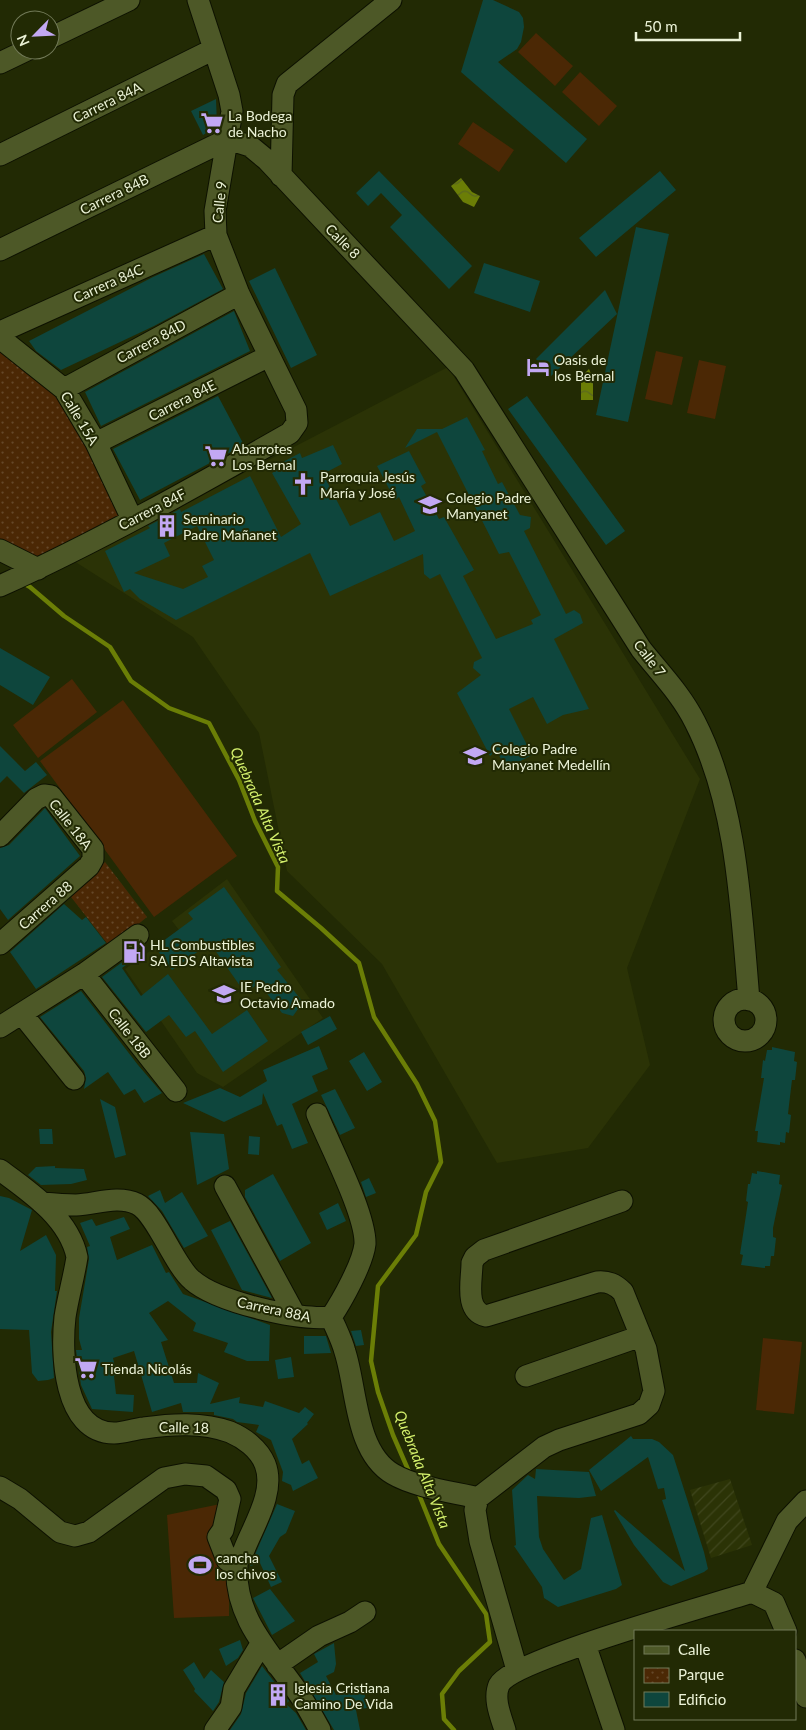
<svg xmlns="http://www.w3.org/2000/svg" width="806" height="1730" viewBox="0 0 806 1730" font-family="Lato,sans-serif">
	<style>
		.built { fill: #2b3306 }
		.industrial { fill: url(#industrial-furrows) }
		.grass { fill: #4b2805 }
		.park { fill: url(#park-dots) }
		.water { fill: url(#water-waves) }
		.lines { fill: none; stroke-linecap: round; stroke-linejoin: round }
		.stream { stroke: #6b7e06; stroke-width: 4.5 }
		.building { fill: #0e463d; fill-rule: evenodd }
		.minor-casing { stroke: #0d1100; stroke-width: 23 }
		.minor { stroke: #4d5827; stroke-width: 21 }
		.labels { text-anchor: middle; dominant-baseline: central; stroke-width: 4; stroke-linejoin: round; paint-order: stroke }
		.street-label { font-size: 14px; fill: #ebf2d7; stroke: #222a04 }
		.poi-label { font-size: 14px; fill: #ebf2d7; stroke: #222a04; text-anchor: start }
		.water-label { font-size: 15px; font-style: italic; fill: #d4f06c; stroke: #222a04 }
	</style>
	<defs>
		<pattern id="industrial-furrows" width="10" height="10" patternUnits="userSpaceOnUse" patternTransform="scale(1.25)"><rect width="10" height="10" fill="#2b3306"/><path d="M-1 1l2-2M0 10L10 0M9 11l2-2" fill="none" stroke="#40471e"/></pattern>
		<pattern id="park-dots" width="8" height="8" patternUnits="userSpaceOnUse" patternTransform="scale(1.25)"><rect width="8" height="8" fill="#4b2805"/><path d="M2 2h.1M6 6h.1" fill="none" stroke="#654829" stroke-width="1.8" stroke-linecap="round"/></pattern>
		<pattern id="water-waves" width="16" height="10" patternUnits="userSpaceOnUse" patternTransform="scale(1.25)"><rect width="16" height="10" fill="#6b7e06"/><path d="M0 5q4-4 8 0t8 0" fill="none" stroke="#5a6620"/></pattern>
	</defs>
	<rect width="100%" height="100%" fill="#222a04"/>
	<path class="built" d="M448,367L700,779L627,968L650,1065L588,1148L497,1163L382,964L287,871L259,733L193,637L74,561Z
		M227,879L323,1018L223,1087L197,1073L125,969L179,930L172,921Z"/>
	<path class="industrial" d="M730,1479L752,1545L711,1558L690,1490Z"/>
	<path class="grass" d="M536,33L573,66L555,86L518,52Z
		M580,72L617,106L599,126L562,92Z
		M473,122L514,150L499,172L458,144Z
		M656,351L683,357L672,405L645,399Z
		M699,360L726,366L715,419L687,413Z
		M72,679L97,712L38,758L13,725Z
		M123,700L237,856L154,917L40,761Z
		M763,1338L802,1342L794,1414L756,1410Z
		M230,1502L229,1616L174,1618L167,1515Z"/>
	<path class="park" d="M0,349L59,393L124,516L38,561L0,542Z
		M105,862L147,917L110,947L71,897Z"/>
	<path class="water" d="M461,178L472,192L480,196L474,207L463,202L451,186Z
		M589,369L593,379V400H581V377Z"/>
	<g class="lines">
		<path class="stream" d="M23,583L30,587L64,616L110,647L131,681L169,708L209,723L239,780L255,821L278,867L277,891L321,928L359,963L374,1017L417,1084L435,1121L441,1162L426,1192L416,1235L378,1286L371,1361L378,1392L393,1435L410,1474
			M418,1492L439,1544L486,1614L490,1642L459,1671L442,1694L444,1719L454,1730"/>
	</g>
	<path class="building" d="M483,0H493L519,12L523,18L524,27L521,42L517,49L498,62L587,139L566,163L461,72Z
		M216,99L217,126L203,135L191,111Z
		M379,171L472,266L449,289L390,227L402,215L381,193L368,206L356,193Z
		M660,171L676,190L596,257L579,238Z
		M636,227L669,234L628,422L596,415Z
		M204,254L223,289L154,326L61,370L36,351L29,341L153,277Z
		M484,263L540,281L530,312L474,293Z
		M275,268L317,355L291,368L249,281Z
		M605,290L617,314L550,377L536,359Z
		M234,311L250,351L101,426L85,392Z
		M218,396L244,445L140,500L113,449Z
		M527,396L625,531L606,545L508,409Z
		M467,417L485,450L482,451L498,484L502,482L520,515L531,517L530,528L524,531L566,614L574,610L580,614L583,623L554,639L589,709L563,715L547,724L533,697L509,709L532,755L507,768L496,751L490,756L457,693L481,675L473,668L474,662L482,658L440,574L430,579L424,574L423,554L330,596L310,553L176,620L140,599L130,589L124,592L105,551L150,528L148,526L180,509L181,512L250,476L281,537L301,524L272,473L281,468L279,464L300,453L302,458L333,445L342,464L323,474L350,526L380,512L394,541L415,531L399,497L395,500L377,466L409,451L426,483L421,486L439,519L444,517L474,570L463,576L496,639L506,635L533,624L531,620L541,615L509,552L499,554L437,432L405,448L417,429H442ZM197,526L214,560L202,566L208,577L183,589L134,573L170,556L164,543Z
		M0,648L50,677L33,705L0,685Z
		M0,746L25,771L36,762L47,775L24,793L7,776L0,783Z
		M45,808L80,856L8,920L0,909V848L9,845Z
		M224,887L281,967L277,970L303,1002L293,1016L282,1013L259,983L245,993L210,943L172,970L155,947L193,919L188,913Z
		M64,904L82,920L86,917L106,943L36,989L10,952Z
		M143,947L146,950L122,968L141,996L168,974L212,1034L247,1010L268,1041L223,1072L195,1031L186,1037L169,1015L146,1032L102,977Z
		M81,991L138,1065L162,1093L144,1103L135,1089L124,1095L108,1072L84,1089L86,1078L84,1071L40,1017Z
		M330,1016L337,1029L308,1045L301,1032Z
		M319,1046L328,1069L312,1076L318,1091L292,1104L308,1143L292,1149L282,1124L277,1126L263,1093L262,1104L224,1122L183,1103L220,1088L240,1097L267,1081L263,1070Z
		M772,1047L795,1052L794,1061L797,1062L795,1080H792L789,1105L788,1114L791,1115L789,1133L786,1132L785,1143L780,1142V1145L757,1142L758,1131H755L764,1078H761L763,1060L765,1061L767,1050H772Z
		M364,1052L382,1082L367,1091L349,1061Z
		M335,1089L355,1128L340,1135L321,1095Z
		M100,1099L115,1107L126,1155L115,1158Z
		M39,1129H52L53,1144H40Z
		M190,1132L224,1134L229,1169L197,1185Z
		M249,1136L260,1137L259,1155L248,1154Z
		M55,1166V1168L84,1169L87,1180L71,1184L41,1185L28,1175L36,1167Z
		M757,1171L780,1175L779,1184L782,1185L773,1228V1237L776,1238L774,1256H771L770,1266H765V1268L741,1265L743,1255L740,1254L748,1202L746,1201L748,1184H750L752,1173L757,1174Z
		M273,1174L311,1243L280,1261L245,1197V1190Z
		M369,1178L376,1193L366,1197L361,1182Z
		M160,1190L165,1203L182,1192L208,1236L184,1248L162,1211L148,1196Z
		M0,1196L9,1198L32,1210L20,1251L46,1235L56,1255L55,1291H57L51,1332L54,1378L48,1380L38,1381L32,1373L29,1330L0,1329Z
		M338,1203L346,1221L327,1230L319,1213Z
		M124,1217L130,1229L110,1237L117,1260L152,1245L166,1273L169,1272L183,1294L270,1325L269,1361H247L224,1352L228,1343L193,1331L196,1323L168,1301L149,1313L168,1340L161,1342L174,1383H197L198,1373L219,1383L210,1404L240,1397L239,1403L263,1407L265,1401L299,1413L305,1407L314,1414L307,1423L308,1424L292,1439L302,1464L309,1460L318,1478L293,1491L291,1485L282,1481L283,1472L271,1440L256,1432L259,1425L237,1422L233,1419L214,1415V1412H183L181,1403L152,1412L134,1351L113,1358L117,1375L114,1376L116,1394L134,1395L133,1412L92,1409L81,1385L76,1350H82L79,1339V1318L89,1259L87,1247L90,1246L80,1223L92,1219L96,1226Z
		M230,1221L272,1298L242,1290L211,1230Z
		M361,1330L364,1345L356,1346L351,1331Z
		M304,1336H326L331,1353L304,1354Z
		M291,1357L294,1377L278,1379L275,1360Z
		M631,1436L633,1439H652L659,1442L673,1455L704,1552L708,1569L704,1572L671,1586L663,1582L634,1545L614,1511L615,1510L685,1571L662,1500L666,1499L664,1488L658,1489L648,1457L601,1491L589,1470Z
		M536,1469L589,1472L596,1496L579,1498L537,1496L539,1537L543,1549L564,1580L581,1569L591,1518L602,1515L622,1585L616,1589L558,1607L544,1598L542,1587L514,1546L516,1545L512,1490L528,1475L535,1479Z
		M277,1504L295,1511L286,1533L280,1537L269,1556L282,1582L271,1587L260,1563L250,1566Z
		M270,1589L295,1621L272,1635L253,1598Z
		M240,1640L243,1650L238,1658L226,1666L219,1649Z
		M334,1643L336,1664L334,1672L326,1676L336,1695L364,1690L367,1708L356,1710L360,1730H334L300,1673L318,1662L314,1654Z
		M194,1662L204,1679L211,1670L224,1682L219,1702L213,1711L194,1691L195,1689L183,1670Z
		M262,1666L289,1701L286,1704L296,1713L306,1730H230L241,1714L246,1693Z"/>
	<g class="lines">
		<defs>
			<path id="minor" d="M50,38L129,0
				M0,63L27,50
				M228,139L250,146L267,160L464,370L641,649C660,673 681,694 695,722C737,804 741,908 749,1000
				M0,155L214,49
				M281,176L283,95L287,84L391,0
				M0,250L228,139
				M0,332L216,235
				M0,338L64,389L96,443L132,519
				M64,389L239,294
				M96,443L269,356
				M0,550L38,569
				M0,586C99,541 195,487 290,433L297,423L296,410L239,294L216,235L215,211L232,111L229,95L198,0
				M0,836L36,799L44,795L51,796L93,849V859L89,866L0,944
				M84,974L176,1091
				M724 1020a21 21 0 1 1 42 0a21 21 0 1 1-42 0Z
				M22,1014L74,1079
				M0,1027L84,974L138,935
				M0,1170C30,1192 69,1218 77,1257C74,1277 68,1297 65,1317C61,1352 63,1433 114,1433C123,1433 134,1429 144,1428C172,1424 202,1422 230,1432C244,1438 259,1449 265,1464C276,1492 253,1526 244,1550C242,1555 238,1559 237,1564C233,1619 273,1655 301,1697C308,1708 314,1719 320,1730
				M225,1186L295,1315
				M42,1203C53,1204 65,1205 76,1205C96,1204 118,1195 137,1204C156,1213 174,1265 192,1280C217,1302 299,1321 331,1317C342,1301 363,1263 365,1244C366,1214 329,1144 317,1114
				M331,1317C336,1329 342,1340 345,1352C357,1389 355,1452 393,1474C415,1487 453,1492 478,1498
				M526,1376L641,1336
				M0,1487L20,1499L60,1532L75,1536L89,1532L164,1478L185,1474L206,1476L226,1490L230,1499L223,1530L218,1537L227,1560L237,1567
				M752,1592L787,1521L806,1501
				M585,1644L614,1730
				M795,1660L806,1697
				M277,1665L319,1636L350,1622L365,1612
				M517,1670L480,1541L475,1510L478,1498L544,1447L559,1440L639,1414L649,1405L654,1391L646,1349L623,1292C615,1284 608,1281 597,1282L486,1316C464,1311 472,1280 472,1263L475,1257L484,1250L622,1201
				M215,1730L231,1707L234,1689L261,1644
				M505,1730C501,1717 493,1699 499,1685C513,1659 713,1605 752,1592L774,1603L786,1631"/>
		</defs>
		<use href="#minor" class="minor-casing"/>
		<use href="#minor" class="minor"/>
	</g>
	<defs>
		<symbol id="supermarket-bare" viewBox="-9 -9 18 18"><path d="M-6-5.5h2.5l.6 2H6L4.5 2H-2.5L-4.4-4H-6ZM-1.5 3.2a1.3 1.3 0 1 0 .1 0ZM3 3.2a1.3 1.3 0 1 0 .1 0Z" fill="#c2a8f3" stroke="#222a04" stroke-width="2.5" paint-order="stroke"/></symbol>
		<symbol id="hotel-bare" viewBox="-9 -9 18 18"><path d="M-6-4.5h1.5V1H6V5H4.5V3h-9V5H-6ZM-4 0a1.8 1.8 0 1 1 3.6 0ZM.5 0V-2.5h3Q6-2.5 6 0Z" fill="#c2a8f3" stroke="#222a04" stroke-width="2.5" paint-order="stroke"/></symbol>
		<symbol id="church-bare" viewBox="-9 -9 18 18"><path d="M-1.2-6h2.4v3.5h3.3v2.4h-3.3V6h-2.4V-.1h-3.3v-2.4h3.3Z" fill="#c2a8f3" stroke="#222a04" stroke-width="2.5" paint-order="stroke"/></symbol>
		<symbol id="school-bare" viewBox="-9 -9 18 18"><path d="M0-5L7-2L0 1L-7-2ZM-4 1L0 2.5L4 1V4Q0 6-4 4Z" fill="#c2a8f3" stroke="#222a04" stroke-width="2.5" paint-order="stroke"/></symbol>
		<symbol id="building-bare" viewBox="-9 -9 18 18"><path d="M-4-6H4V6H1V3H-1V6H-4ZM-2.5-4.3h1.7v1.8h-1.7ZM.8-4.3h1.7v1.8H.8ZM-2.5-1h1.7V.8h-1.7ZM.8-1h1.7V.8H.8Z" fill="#c2a8f3" stroke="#222a04" stroke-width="2.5" paint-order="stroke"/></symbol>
		<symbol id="fuel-bare" viewBox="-9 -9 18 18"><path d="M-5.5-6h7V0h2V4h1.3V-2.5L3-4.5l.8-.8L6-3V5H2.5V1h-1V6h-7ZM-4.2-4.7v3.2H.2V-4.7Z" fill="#c2a8f3" stroke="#222a04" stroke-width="2.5" paint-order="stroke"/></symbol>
		<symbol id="stadium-bare" viewBox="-9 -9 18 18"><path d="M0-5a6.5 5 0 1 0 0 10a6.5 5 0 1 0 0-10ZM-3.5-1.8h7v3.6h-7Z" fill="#c2a8f3" stroke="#222a04" stroke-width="2.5" paint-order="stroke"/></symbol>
	</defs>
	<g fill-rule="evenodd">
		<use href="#supermarket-bare" x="196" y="107" width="32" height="32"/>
		<use href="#hotel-bare" x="522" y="351" width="32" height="32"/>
		<use href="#supermarket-bare" x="200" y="440" width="32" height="32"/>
		<use href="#church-bare" x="287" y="468" width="32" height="32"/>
		<use href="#school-bare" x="414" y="489" width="32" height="32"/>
		<use href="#building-bare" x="151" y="510" width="32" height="32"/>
		<use href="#school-bare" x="459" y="740" width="32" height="32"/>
		<use href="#fuel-bare" x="118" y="936" width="32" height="32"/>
		<use href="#school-bare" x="208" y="978" width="32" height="32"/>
		<use href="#supermarket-bare" x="70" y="1352" width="32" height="32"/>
		<use href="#stadium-bare" x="184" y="1549" width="32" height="32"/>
		<use href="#building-bare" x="262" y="1679" width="32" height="32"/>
	</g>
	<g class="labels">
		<g class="street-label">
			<text transform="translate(107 102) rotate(-26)">Carrera 84A</text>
			<text transform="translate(114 194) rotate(-26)">Carrera 84B</text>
			<text transform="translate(219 202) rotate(-84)">Calle 9</text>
			<text transform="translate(343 241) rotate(45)">Calle 8</text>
			<text transform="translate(108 283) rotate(-24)">Carrera 84C</text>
			<text transform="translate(151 341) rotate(-28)">Carrera 84D</text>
			<text transform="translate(182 400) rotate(-27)">Carrera 84E</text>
			<text transform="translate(80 418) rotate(59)">Calle 15A</text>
			<text transform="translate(152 509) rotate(-27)">Carrera 84F</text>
			<text transform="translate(650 658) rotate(52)">Calle 7</text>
			<text transform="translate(71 824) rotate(52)">Calle 18A</text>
			<text transform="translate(45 905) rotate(-41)">Carrera 88</text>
			<text transform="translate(130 1033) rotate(52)">Calle 18B</text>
			<text transform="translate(274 1309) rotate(12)">Carrera 88A</text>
			<text transform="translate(184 1427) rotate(1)">Calle 18</text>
		</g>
		<g class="poi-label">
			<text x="228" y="115">La Bodega<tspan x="228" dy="16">de Nacho</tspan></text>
			<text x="554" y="359">Oasis de<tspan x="554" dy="16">los Bernal</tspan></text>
			<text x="232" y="448">Abarrotes<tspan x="232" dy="16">Los Bernal</tspan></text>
			<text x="320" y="476">Parroquia Jesús<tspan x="320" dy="16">María y José</tspan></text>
			<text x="446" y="497">Colegio Padre<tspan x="446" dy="16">Manyanet</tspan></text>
			<text x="183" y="518">Seminario<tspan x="183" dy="16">Padre Mañanet</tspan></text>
			<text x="492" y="748">Colegio Padre<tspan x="492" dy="16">Manyanet Medellín</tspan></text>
			<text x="150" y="944">HL Combustibles<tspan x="150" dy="16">SA EDS Altavista</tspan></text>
			<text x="240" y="986">IE Pedro<tspan x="240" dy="16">Octavio Amado</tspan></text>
			<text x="102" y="1368">Tienda Nicolás</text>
			<text x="216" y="1557">cancha<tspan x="216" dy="16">los chivos</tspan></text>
			<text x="294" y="1687">Iglesia Cristiana<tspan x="294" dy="16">Camino De Vida</tspan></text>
		</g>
		<g class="water-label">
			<text transform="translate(261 805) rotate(66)">Quebrada Alta Vista</text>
			<text transform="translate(423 1469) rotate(68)">Quebrada Alta Vista</text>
		</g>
	</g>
	<rect x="634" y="1630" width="162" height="90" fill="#222a04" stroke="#727a58"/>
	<rect x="644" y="1646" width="25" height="8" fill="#4d5827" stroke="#727a58"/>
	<text x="678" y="1655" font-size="15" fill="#ebf2d7">Calle</text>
	<rect x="644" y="1668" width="25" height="15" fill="url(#park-dots)" stroke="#727a58"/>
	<text x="678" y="1680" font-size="15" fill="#ebf2d7">Parque</text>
	<rect x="644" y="1692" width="25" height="15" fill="#0e463d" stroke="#727a58"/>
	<text x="678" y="1705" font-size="15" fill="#ebf2d7">Edificio</text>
	<g transform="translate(35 35) rotate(246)"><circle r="24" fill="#222a04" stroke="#727a58"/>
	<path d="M0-4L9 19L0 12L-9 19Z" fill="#c2a8f3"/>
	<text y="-8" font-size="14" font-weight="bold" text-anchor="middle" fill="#ebf2d7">N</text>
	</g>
	<path d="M636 32v8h104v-8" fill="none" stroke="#ebf2d7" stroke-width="2.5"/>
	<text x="644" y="32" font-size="15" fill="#ebf2d7" stroke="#222a04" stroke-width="4" paint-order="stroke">50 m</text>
</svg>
